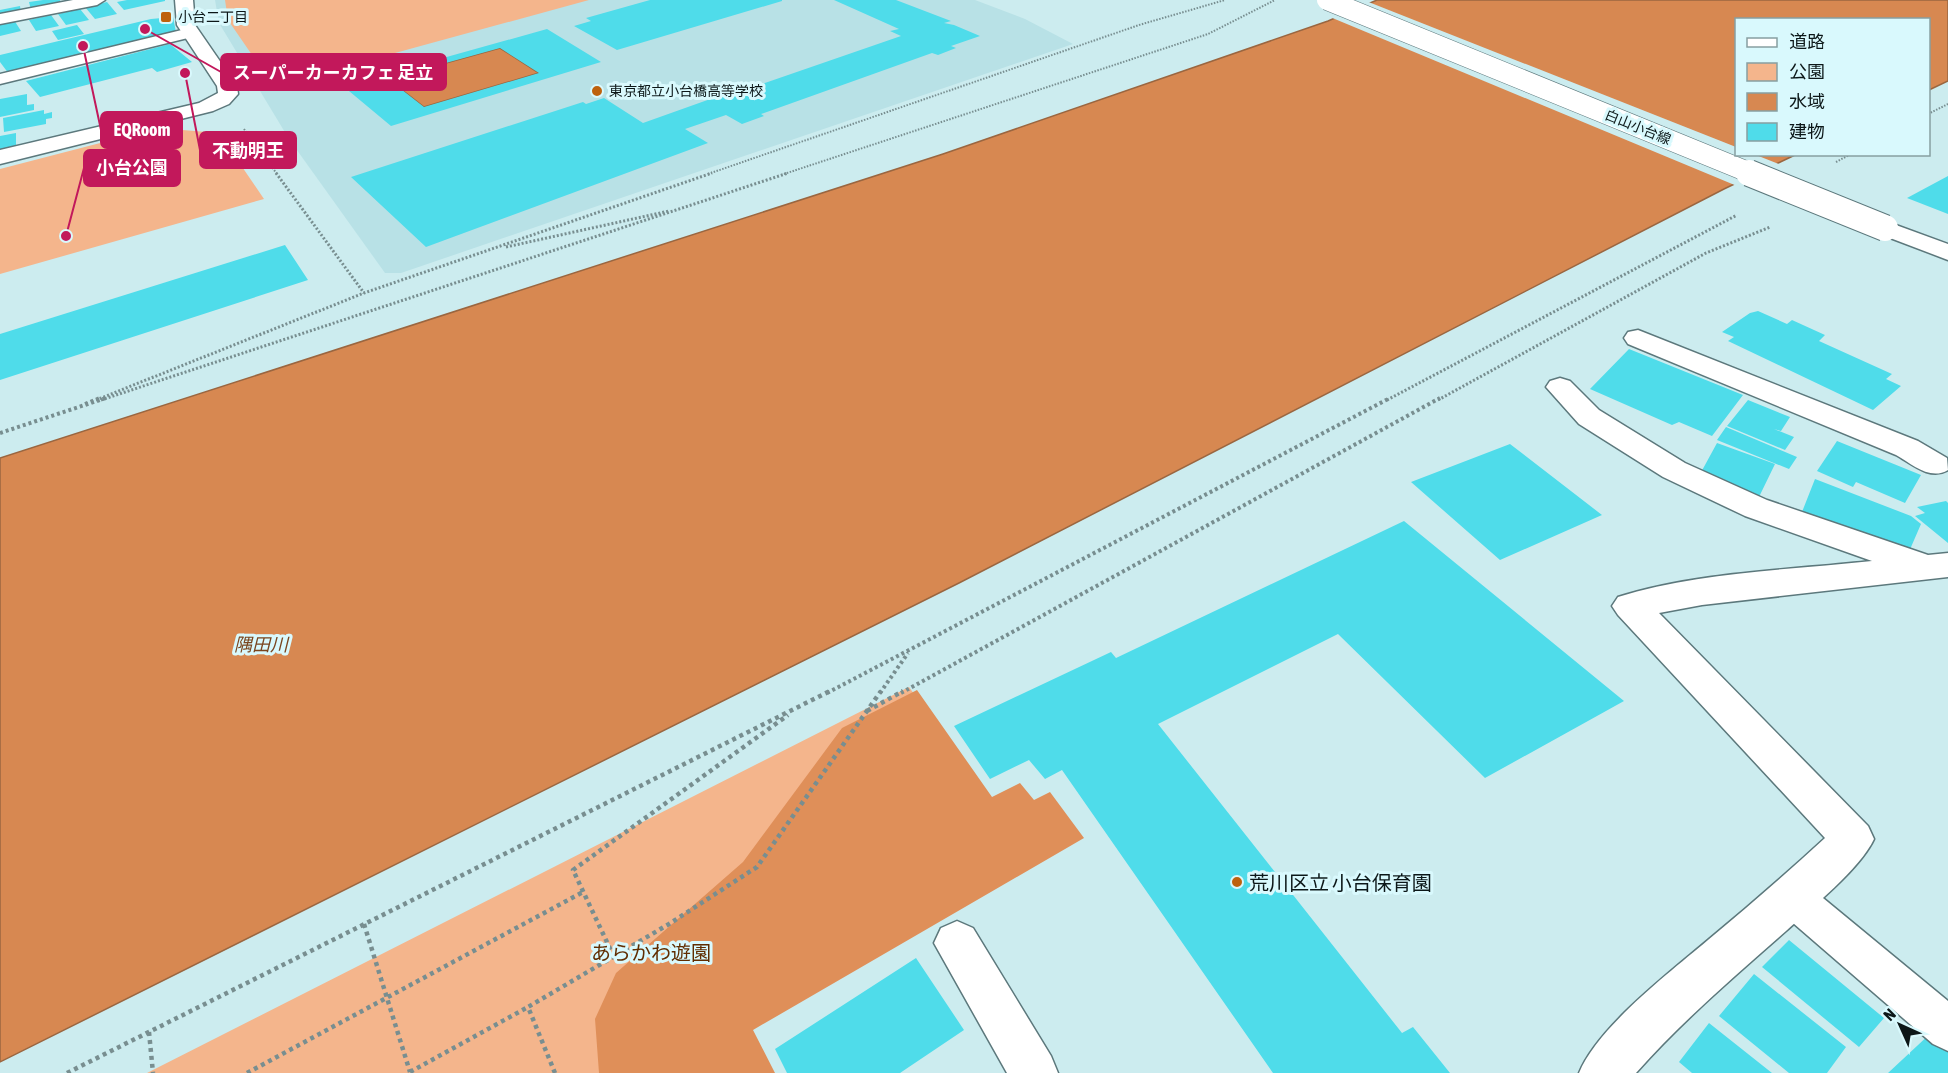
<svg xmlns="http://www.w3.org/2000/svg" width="1948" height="1073" viewBox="0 0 1948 1073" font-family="'Asap Condensed','Noto Sans JP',sans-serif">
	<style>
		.built { fill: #b8e1e6 }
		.green { fill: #f4b58c }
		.forest { fill: #df8f59 }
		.water { fill: #d78851; stroke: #9a6640; stroke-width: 1.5 }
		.pier { fill: #ccecef }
		.building { fill: #4fdcea; fill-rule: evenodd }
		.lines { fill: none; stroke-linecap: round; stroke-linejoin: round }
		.lane-casing { stroke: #5c787c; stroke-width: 3 }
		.street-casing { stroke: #5c787c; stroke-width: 3 }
		.secondary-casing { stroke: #5c787c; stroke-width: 3 }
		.path-far3 { stroke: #788e90; stroke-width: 2; stroke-dasharray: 1.5 1.5; stroke-linecap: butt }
		.path-far2 { stroke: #788e90; stroke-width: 3; stroke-dasharray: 2 2; stroke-linecap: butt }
		.path-far1 { stroke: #788e90; stroke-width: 4; stroke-dasharray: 3 3; stroke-linecap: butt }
		.path { stroke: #788e90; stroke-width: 4.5; stroke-dasharray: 4 4; stroke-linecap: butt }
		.lane { fill: #fff; fill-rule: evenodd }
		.street { fill: #fff; fill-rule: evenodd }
		.secondary { fill: #fff; fill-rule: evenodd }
		.secondary-bridge-far1-casing { stroke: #5c787c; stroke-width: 21; stroke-linecap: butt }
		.secondary-bridge-casing { stroke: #5c787c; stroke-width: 28; stroke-linecap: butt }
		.secondary-bridge-far1 { stroke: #fff; stroke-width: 20 }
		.secondary-bridge { stroke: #fff; stroke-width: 26 }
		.poi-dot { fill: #be620e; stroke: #d9f9fd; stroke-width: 2 }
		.labels { text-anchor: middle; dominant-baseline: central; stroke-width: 6; stroke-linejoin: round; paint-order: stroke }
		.far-poi-label { font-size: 14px; fill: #0c1718; stroke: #d9f9fd; text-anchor: start }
		.far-street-label { font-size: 14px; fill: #0c1718; stroke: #d9f9fd }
		.water-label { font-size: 18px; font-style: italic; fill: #7a451e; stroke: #d9f9fd }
		.near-poi-label { font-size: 20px; fill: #0c1718; stroke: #d9f9fd; text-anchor: start }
		.near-park-label { font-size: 20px; fill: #602d00; stroke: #d9f9fd }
		.leader { fill: none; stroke: #c2185b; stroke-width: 2 }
		.callout-dot { fill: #c2185b; stroke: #d9f9fd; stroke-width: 2 }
		.callout { fill: #c2185b; stroke: #c2185b; stroke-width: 2 }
		.callout-label { font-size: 18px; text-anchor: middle; font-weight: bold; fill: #fff }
	</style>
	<rect width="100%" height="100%" fill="#ccecef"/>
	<path class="built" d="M215,0H975L1025,19L1073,44L401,273H385L289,139L219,23Z"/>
	<path class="green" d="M225,0H589L333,70L265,74L228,20Z
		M158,128L219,133L264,199L0,274V169Z
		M909,687L991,802L742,1030L763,1073H147Z"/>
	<path class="forest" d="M917,690L992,797L1020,783L1034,800L1050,792L1084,838L753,1030L775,1073H599L595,1019L616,973L743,862L842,728Z"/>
	<path class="water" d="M1377,0H1948V81L1929,90L1928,20H1736V154L1795,155L1724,189L959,583L0,1062V458L943,154L1328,21Z
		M500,48L539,73L424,107L388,79Z"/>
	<path class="pier" d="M1366,1L1736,147V154L1756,155L1781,165L1737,186L1330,17Z"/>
	<path class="building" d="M43,0H60L61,5L31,10L29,2Z
		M127,0H165V1L124,10L117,2Z
		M650,0H782V1L617,50L574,26L591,21L586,18Z
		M834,0H896L951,21L944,23L954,25L980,36L951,46L956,48L938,55L932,53L761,114L764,116L742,124L726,115L685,129L708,143L426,247L351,177L583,102L586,104L604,98L643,123L730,92L733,94L901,36L890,31L899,29Z
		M107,2L117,14L95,19L85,7Z
		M20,6L21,13L0,17V10Z
		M80,9L89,20L66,25L58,14Z
		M51,15L59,26L36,31L29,20Z
		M173,17L176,32L9,74L0,62V55L151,19Z
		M14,20L21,31L0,36V23Z
		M77,25L84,34L58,40L52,31Z
		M547,29L601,62L391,126L343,86ZM500,48L539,73L424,107L388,79Z
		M170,44L192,62L157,72L152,68L40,97L26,81Z
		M27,94V105L34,104V110L0,117V99Z
		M44,110V114L52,112V118L46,119V124L4,132L3,118Z
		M16,133V147L0,150V136Z
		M1948,176V214L1907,198Z
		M285,245L308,280L0,380V334Z
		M1758,311L1787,324L1792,320L1825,335L1819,341L1892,374L1886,379L1901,386L1873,410L1728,341L1734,337L1722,332L1750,313Z
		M1629,349L1743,395L1712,436L1679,422L1672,425L1590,389Z
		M1748,400L1790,417L1781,431L1774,429L1794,437L1785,450L1727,426Z
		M1726,427L1797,457L1789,469L1717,440Z
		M1837,441L1921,475L1905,503L1856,482L1853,487L1817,471Z
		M1717,443L1775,464L1758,499L1699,476Z
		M1510,444L1602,515L1500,560L1411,482Z
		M1815,479L1911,516L1921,524L1908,554L1802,512Z
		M1946,501L1948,503V543L1915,516L1925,513L1917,507Z
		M1404,521L1624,701L1485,778L1338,634L1158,724L1402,1033L1413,1027L1450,1073H1273L1062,770L1045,779L1029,760L990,779L954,726L1111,652L1116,658Z
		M1789,940L1884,1018L1859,1047L1762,967Z
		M916,958L964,1030L900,1073H787L775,1049Z
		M1754,974L1846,1047L1827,1073H1789L1719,1016Z
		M1709,1023L1772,1073H1692L1679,1062Z
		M1932,1032L1948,1045V1073H1888Z"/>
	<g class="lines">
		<defs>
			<path id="lane" d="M73,0H105L97,5L0,24V14Z
				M190,28L196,30L198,33L196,36L0,84V74Z
				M1792,878L1806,884L1948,1001V1051L1933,1044L1778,910L1772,897L1778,884Z"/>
			<path id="street" d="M1638,330L1918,441L1947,458L1948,470C1930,481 1912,464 1896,455L1628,344L1624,338L1628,332Z
				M1560,378L1570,381L1599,410L1685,463L1767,500L1928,555L1948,553V577L1702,605L1659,613L1868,826L1874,839C1860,869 1811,908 1786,931C1734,977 1682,1021 1636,1073H1579C1598,1027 1669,973 1708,940C1748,907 1787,873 1825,838L1618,615L1612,606L1618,597C1696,572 1790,570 1872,561L1745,516L1663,477L1579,424L1546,387L1550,381Z
				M957,921L973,928L1051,1056L1058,1073H1007L934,943L941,928Z"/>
			<path id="secondary" d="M175,0H193L195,25L237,86L238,94L229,104L213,111L0,164V150L199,103L218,93L217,86L177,25Z
				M1885,221L1948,244V260L1877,233L1873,228L1877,223Z"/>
		</defs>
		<use href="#lane" class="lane-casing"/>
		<use href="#street" class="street-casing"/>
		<use href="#secondary" class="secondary-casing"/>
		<path class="path-far3" d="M1928,114L1948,104
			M244,129L277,174
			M1836,162L1851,154
			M708,174L1139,25L1225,0
			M784,174L1208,34L1275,0"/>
		<path class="path-far2" d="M276,173L364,293
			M506,247L669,211
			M96,400L364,293L712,173
			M101,400L788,173
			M1387,400L1737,215
			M1438,400L1706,253L1770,227"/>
		<path class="path-far1" d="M85,404L100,398
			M0,433L106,398
			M827,693L1390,398
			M880,693L908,653
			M901,693L1440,398"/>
		<path class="path" d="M867,711L903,691
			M364,924L410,1072
			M614,957L573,870L788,715
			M149,1032L153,1073
			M410,1072L528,1007
			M67,1073L830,691
			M247,1073L583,892
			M555,1073L528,1007L669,924L757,867L881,691"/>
		<use href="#lane" class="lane"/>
		<use href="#street" class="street"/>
		<use href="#secondary" class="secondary"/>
		<defs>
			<path id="secondary-bridge-far1" d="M1327,0L1753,174"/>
			<path id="secondary-bridge" d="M1749,173L1885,228"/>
		</defs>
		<use href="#secondary-bridge-far1" class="secondary-bridge-far1-casing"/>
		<use href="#secondary-bridge" class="secondary-bridge-casing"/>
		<use href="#secondary-bridge-far1" class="secondary-bridge-far1"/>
		<use href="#secondary-bridge" class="secondary-bridge"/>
	</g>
	<g class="poi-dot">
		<rect x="160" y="11" width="12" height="12" rx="3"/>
		<circle cx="597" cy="91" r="6"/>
		<circle cx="1237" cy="882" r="6"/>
	</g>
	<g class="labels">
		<g class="far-poi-label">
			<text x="178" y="17">小台二丁目</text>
			<text x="609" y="91">東京都立小台橋高等学校</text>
		</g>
		<g class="far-street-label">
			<text transform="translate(1638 127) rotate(22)">白山小台線</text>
		</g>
		<g class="water-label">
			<text x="261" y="644">隅田川</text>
		</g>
		<g class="near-poi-label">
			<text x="1249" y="882">荒川区立 小台保育園</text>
		</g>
		<g class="near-park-label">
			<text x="651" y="952">あらかわ遊園</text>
		</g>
	</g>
	<path class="leader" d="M145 29L221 72M83 46L101 130M185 73L200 150M66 236L84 168"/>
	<g class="callout-dot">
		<circle cx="145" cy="29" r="6"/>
		<circle cx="83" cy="46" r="6"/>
		<circle cx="185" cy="73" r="6"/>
		<circle cx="66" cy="236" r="6"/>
	</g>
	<g class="callout">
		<rect x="221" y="54" width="225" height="36" rx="6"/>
		<rect x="101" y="112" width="81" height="36" rx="6"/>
		<rect x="200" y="132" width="96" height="36" rx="6"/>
		<rect x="84" y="150" width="96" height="36" rx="6"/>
	</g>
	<g class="callout-label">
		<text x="333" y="79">スーパーカーカフェ 足立</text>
		<text x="142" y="136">EQRoom</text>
		<text x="248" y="157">不動明王</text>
		<text x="132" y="174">小台公園</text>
	</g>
	<rect x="1735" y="18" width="195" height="138" fill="#d9f9fd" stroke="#879fa1" stroke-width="1.5"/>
	<rect x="1747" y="38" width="30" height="9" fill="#ffffff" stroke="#879fa1" stroke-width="1.5"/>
	<text x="1789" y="48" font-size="18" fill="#0c1718">道路</text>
	<rect x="1747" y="63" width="30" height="18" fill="#f4b58c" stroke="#879fa1" stroke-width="1.5"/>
	<text x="1789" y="78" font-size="18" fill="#0c1718">公園</text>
	<rect x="1747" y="93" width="30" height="18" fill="#d78851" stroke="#879fa1" stroke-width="1.5"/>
	<text x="1789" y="108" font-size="18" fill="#0c1718">水域</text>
	<rect x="1747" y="123" width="30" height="18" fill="#4fdcea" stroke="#879fa1" stroke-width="1.5"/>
	<text x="1789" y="138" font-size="18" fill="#0c1718">建物</text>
	<g transform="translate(1900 1025) rotate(315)" stroke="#d9f9fd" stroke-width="4.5" paint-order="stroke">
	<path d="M0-4.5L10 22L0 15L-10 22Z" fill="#0c1718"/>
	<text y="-9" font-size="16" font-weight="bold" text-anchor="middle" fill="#0c1718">N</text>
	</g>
</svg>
